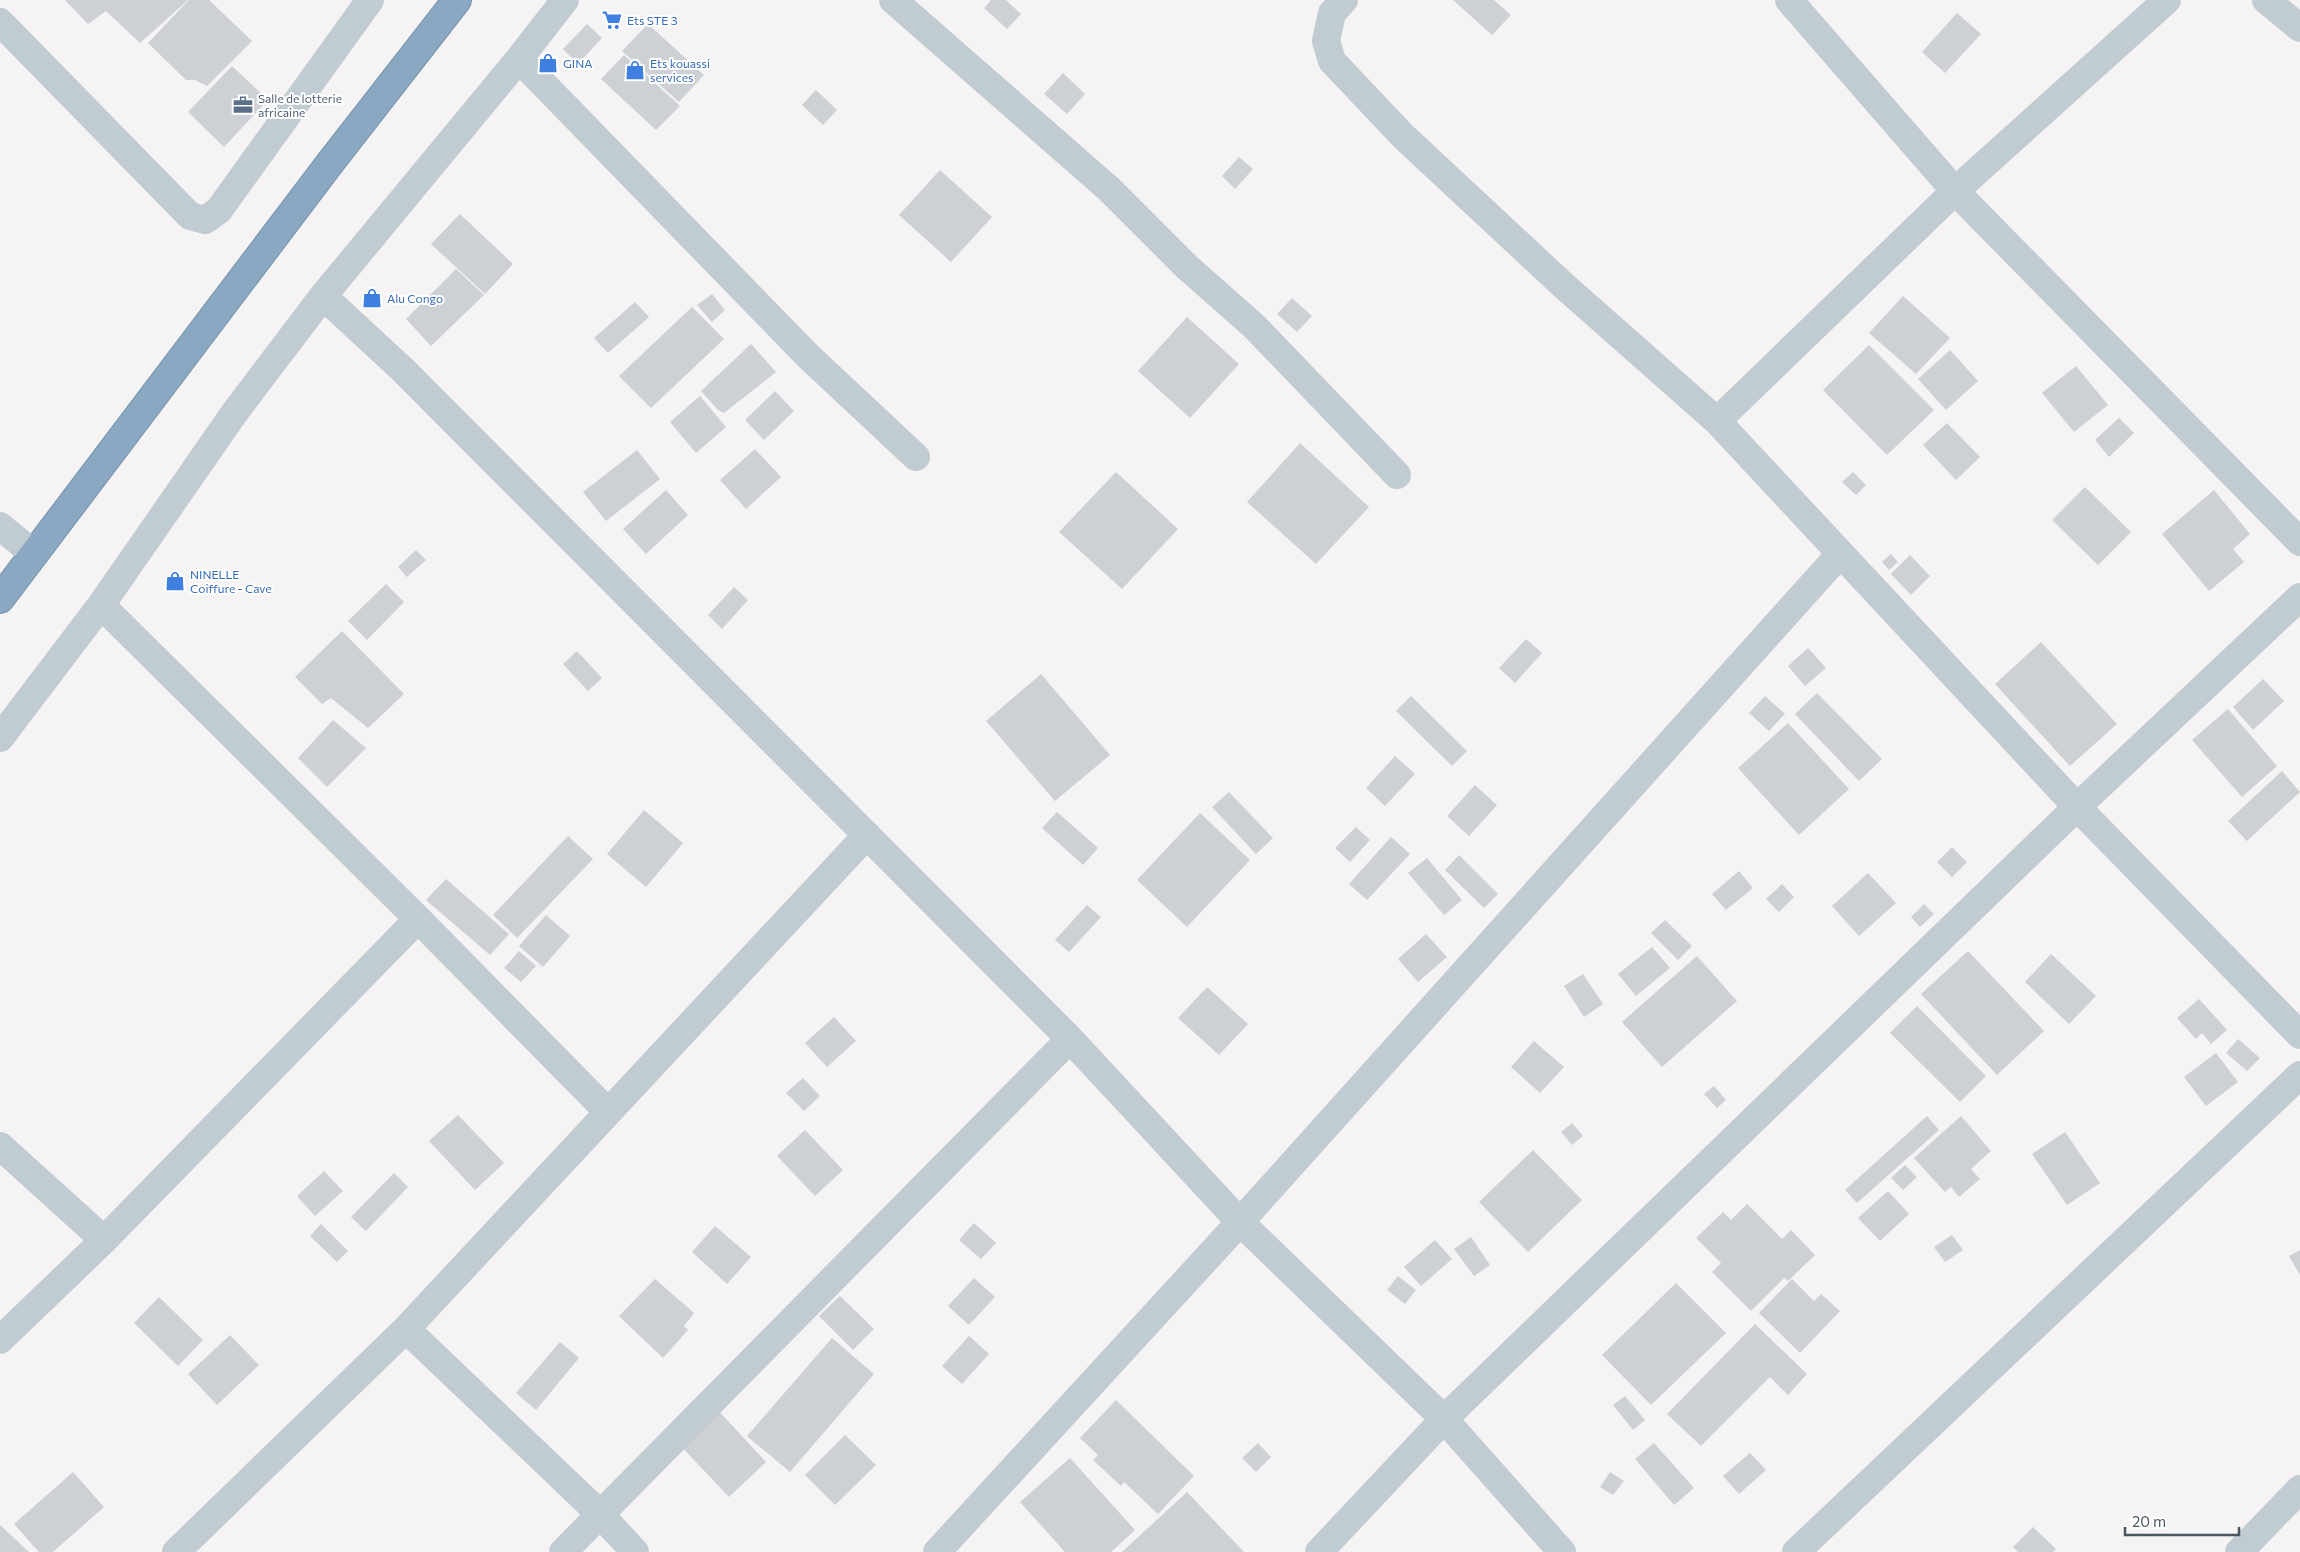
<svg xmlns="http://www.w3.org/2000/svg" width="2300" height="1552" viewBox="0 0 2300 1552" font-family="Commissioner,sans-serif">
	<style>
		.building { fill: #cdd0d5 }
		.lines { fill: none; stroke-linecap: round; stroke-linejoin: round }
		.highway-casing { stroke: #7593ad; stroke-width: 30 }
		.minor { stroke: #c1cbd2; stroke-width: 28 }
		.highway { stroke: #8aa8c1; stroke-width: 28 }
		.labels { text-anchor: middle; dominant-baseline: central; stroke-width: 4; stroke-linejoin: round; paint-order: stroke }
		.shop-label { font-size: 12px; fill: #366cbe; stroke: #fff; text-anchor: start }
		.service-label { font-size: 12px; fill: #4e5e75; stroke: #fff; text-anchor: start }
	</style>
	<rect width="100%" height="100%" fill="#f5f3f3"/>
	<path class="building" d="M65,0H188L140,43L106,11L88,24Z
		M189,0H209L252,41L207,86L195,80H186L148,43Z
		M991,0H1006L1021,14L1007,29L984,8Z
		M1453,0H1494L1511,15L1492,35Z
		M1957,13L1981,34L1945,73L1922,52Z
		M587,24L602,38L578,64L563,49Z
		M648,24L704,75L679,102L622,51Z
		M624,55L680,106L656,130L601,79Z
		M232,66L268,100L224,147L188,112Z
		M1063,73L1085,94L1067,114L1044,94Z
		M816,90L837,110L823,125L802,105Z
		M1239,157L1253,169L1235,189L1222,176Z
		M940,170L992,217L951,262L899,215Z
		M460,214L513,264L485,294L431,244Z
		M456,269L484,295L431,346L406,319Z
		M712,294L725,310L712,322L697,305Z
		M1903,296L1950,338L1916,374L1869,333Z
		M1292,298L1312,316L1297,332L1277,314Z
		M635,302L649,317L608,353L594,338Z
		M692,307L724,339L651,408L619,376Z
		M1187,317L1239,364L1190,418L1138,371Z
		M751,344L776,372L724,413L718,410L701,391Z
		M1869,345L1934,410L1887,455L1823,390Z
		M1950,350L1978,381L1946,410L1918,379Z
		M2076,366L2108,405L2074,432L2042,393Z
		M775,391L794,411L764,440L745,420Z
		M700,396L726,427L696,453L670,422Z
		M2119,418L2134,433L2109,457L2095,440Z
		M1947,423L1980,457L1956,480L1923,445Z
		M1300,443L1369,507L1316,564L1247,502Z
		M755,449L781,477L746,509L720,480Z
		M637,450L660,479L606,521L583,492Z
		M1116,472L1178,529L1122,589L1059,532Z
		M1853,472L1866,485L1856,495L1842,482Z
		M2085,487L2131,532L2098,565L2052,520Z
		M666,490L688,515L646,554L623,529Z
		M2214,490L2250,534L2233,549L2244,562L2209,591L2162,534Z
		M416,550L426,560L407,577L398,567Z
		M1891,554L1898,562L1889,570L1882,562Z
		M1910,555L1930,576L1911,595L1891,574Z
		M386,584L404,602L367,640L348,621Z
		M734,587L748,600L722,629L708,615Z
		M342,631L404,694L368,728L331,698L322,704L295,677Z
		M1526,639L1542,653L1515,683L1499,668Z
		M2041,642L2117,724L2070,766L1995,684Z
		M1808,648L1826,668L1805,686L1788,666Z
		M577,651L602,678L588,691L563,664Z
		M1041,674L1110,755L1055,801L986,721Z
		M2263,679L2284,701L2253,730L2233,707Z
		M1817,693L1882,759L1859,781L1795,714Z
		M1411,696L1467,751L1452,766L1396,711Z
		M1765,696L1785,714L1769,731L1749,713Z
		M2228,709L2277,766L2242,797L2192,740Z
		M333,720L366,748L327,787L298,758Z
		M1788,723L1849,789L1799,835L1738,768Z
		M1395,756L1415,774L1385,806L1366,788Z
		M2282,771L2300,792L2247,841L2228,821Z
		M1475,785L1497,805L1469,836L1447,816Z
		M1229,792L1273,838L1256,854L1212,807Z
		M644,810L683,843L646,887L607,854Z
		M1057,812L1098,848L1083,865L1042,828Z
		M1200,813L1250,860L1187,927L1137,880Z
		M1356,827L1370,840L1350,862L1335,848Z
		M568,836L593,859L517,938L493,915Z
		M1391,837L1410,854L1367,900L1349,884Z
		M1952,847L1967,862L1952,877L1937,862Z
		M1459,855L1498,894L1484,908L1445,870Z
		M1427,858L1462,900L1444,915L1408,873Z
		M1739,871L1753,888L1726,910L1712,894Z
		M1868,873L1896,903L1859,936L1832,906Z
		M446,879L509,934L490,955L426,900Z
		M1782,884L1794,897L1779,912L1766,899Z
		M1924,904L1934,914L1920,927L1911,917Z
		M1087,905L1101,917L1069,952L1055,940Z
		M546,915L570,936L543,967L519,946Z
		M1665,920L1692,946L1678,960L1651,933Z
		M1426,934L1447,957L1418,982L1398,959Z
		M1652,947L1670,968L1636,996L1618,974Z
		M519,951L536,966L521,982L504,968Z
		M1968,951L2044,1031L1997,1075L1921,994Z
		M2051,954L2096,996L2069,1024L2025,982Z
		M1697,956L1737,1001L1662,1067L1622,1022Z
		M1583,974L1603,1004L1584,1017L1564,986Z
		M1207,987L1248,1024L1219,1055L1178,1018Z
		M2199,999L2227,1030L2211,1044L2202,1033L2196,1039L2177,1018Z
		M1917,1006L1986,1076L1960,1102L1890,1033Z
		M834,1017L856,1041L827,1067L805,1043Z
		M2238,1039L2260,1058L2247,1071L2226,1053Z
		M1534,1041L1564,1067L1540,1093L1511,1067Z
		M2216,1053L2238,1082L2206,1106L2184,1077Z
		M803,1078L820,1096L804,1111L786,1093Z
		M1714,1086L1726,1100L1717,1108L1704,1094Z
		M458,1115L504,1163L475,1190L429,1141Z
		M1927,1116L1939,1130L1857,1203L1845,1190Z
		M1961,1116L1991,1151L1971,1169L1980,1179L1959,1197L1951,1187L1945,1192L1914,1158Z
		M1572,1123L1583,1136L1572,1145L1561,1132Z
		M805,1130L843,1170L815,1196L777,1156Z
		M2065,1132L2100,1183L2067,1205L2032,1154Z
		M1533,1150L1582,1200L1528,1252L1479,1202Z
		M1905,1165L1917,1177L1903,1190L1891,1178Z
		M324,1171L343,1191L315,1216L297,1196Z
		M394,1173L408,1187L366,1231L351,1217Z
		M1888,1191L1909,1214L1880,1241L1858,1218Z
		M1747,1204L1782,1239L1791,1230L1815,1255L1788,1281L1784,1278L1751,1311L1712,1272L1721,1263L1696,1238L1723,1212L1731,1220Z
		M974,1223L996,1243L981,1259L959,1240Z
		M321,1224L348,1251L337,1262L310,1236Z
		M715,1226L751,1257L727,1284L692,1252Z
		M1952,1235L1963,1250L1945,1262L1934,1247Z
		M1471,1237L1490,1265L1474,1276L1454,1249Z
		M1435,1240L1452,1259L1421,1286L1404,1267Z
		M2300,1250V1275L2289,1256Z
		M1398,1276L1416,1290L1405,1304L1387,1290Z
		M974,1278L995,1297L969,1325L948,1306Z
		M655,1279L694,1313L684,1326L688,1330L663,1358L619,1316Z
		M1792,1279L1814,1301L1821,1294L1840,1311L1800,1353L1759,1313Z
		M1676,1283L1726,1333L1651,1405L1602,1355Z
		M840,1296L874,1329L853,1350L819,1316Z
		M159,1297L203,1340L178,1366L134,1323Z
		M1755,1324L1807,1374L1788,1395L1770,1377L1701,1446L1667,1414Z
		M230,1335L259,1365L217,1405L188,1374Z
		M969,1336L989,1354L962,1384L942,1366Z
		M832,1338L874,1374L790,1472L747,1436Z
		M560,1342L579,1358L536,1410L516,1393Z
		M1625,1396L1645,1420L1633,1430L1613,1405Z
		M1116,1400L1194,1476L1158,1514L1124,1482L1121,1486L1093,1460L1098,1455L1080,1438Z
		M714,1406L766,1462L729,1497L676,1441Z
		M845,1435L876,1465L835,1505L805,1475Z
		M1258,1443L1271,1457L1256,1472L1242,1458Z
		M1654,1443L1694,1488L1674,1505L1635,1459Z
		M1750,1453L1766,1470L1739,1494L1723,1476Z
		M1070,1458L1135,1530L1111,1552H1065L1020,1502Z
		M73,1472L104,1507L53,1552H39L14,1524Z
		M1610,1472L1624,1481L1613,1495L1600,1487Z
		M1187,1492L1244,1552H1122Z
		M0,1525L29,1552H0Z
		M2033,1527L2056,1549L2053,1552H2018L2013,1547Z"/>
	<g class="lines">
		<defs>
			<path id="highway" d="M0,599L330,163L457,0"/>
		</defs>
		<use href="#highway" class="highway-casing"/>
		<path class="minor" d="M893,0L1109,189L1187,267L1255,327L1397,475
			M1344,0L1332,13L1326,41L1332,61L1403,136L1563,285L1717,421L2077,807L2300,1035
			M1789,0L1955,191L2300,542
			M2266,0L2300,28
			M0,22L190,216L205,220L219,210L370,0
			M519,59L808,356L916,457
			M323,296L403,370L1070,1039L1240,1222L1444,1419L1562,1552
			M1717,421L1955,191L2167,0
			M0,526L34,554
			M101,605L418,919L608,1112
			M0,738L101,605L235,412L323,296L519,59L565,0
			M0,1146L104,1240
			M406,1329L599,1513L635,1552
			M0,1340L104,1240L418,919
			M176,1552L406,1329L867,835
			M563,1552L1070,1039
			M937,1552L1240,1222L1840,554
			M1319,1552L1444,1419L2077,807L2300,597
			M1796,1552L2300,1075
			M2239,1552L2300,1489"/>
		<use href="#highway" class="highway"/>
	</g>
	<defs>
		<symbol id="supermarket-bare" viewBox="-9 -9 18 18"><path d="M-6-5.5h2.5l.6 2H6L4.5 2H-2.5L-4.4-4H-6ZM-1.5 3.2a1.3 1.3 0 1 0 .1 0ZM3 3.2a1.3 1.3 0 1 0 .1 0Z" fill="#3f7fe0" stroke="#fff" stroke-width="2.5" paint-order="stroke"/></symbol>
		<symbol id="shop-bare" viewBox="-9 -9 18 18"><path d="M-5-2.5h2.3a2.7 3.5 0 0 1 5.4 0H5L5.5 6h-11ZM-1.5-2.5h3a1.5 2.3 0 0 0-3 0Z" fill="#3f7fe0" stroke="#fff" stroke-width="2.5" paint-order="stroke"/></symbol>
		<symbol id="office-bare" viewBox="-9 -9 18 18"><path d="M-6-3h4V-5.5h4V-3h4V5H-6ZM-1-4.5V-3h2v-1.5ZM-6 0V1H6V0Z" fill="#5c6f8a" stroke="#fff" stroke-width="2.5" paint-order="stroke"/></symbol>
	</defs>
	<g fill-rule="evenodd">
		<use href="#supermarket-bare" x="598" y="6" width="28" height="28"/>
		<use href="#shop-bare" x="534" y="49" width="28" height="28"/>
		<use href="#shop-bare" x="621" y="56" width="28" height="28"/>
		<use href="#office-bare" x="229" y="91" width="28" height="28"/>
		<use href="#shop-bare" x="358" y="284" width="28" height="28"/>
		<use href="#shop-bare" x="161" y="567" width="28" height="28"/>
	</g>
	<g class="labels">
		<g class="shop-label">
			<text x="627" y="20">Ets STE 3</text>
			<text x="563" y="63">GINA</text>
			<text x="650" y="63">Ets kouassi<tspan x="650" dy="14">services</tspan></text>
			<text x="387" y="298">Alu Congo</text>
			<text x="190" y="574">NINELLE<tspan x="190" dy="14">Coiffure - Cave</tspan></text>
		</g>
		<g class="service-label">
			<text x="258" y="98">Salle de lotterie<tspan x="258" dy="14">africaine</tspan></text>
		</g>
	</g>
	<path d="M2125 1527v8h114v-8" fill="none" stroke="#4a5761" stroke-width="2.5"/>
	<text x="2132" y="1527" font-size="15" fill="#4a5761" stroke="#ffffff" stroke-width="4" paint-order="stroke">20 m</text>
</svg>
